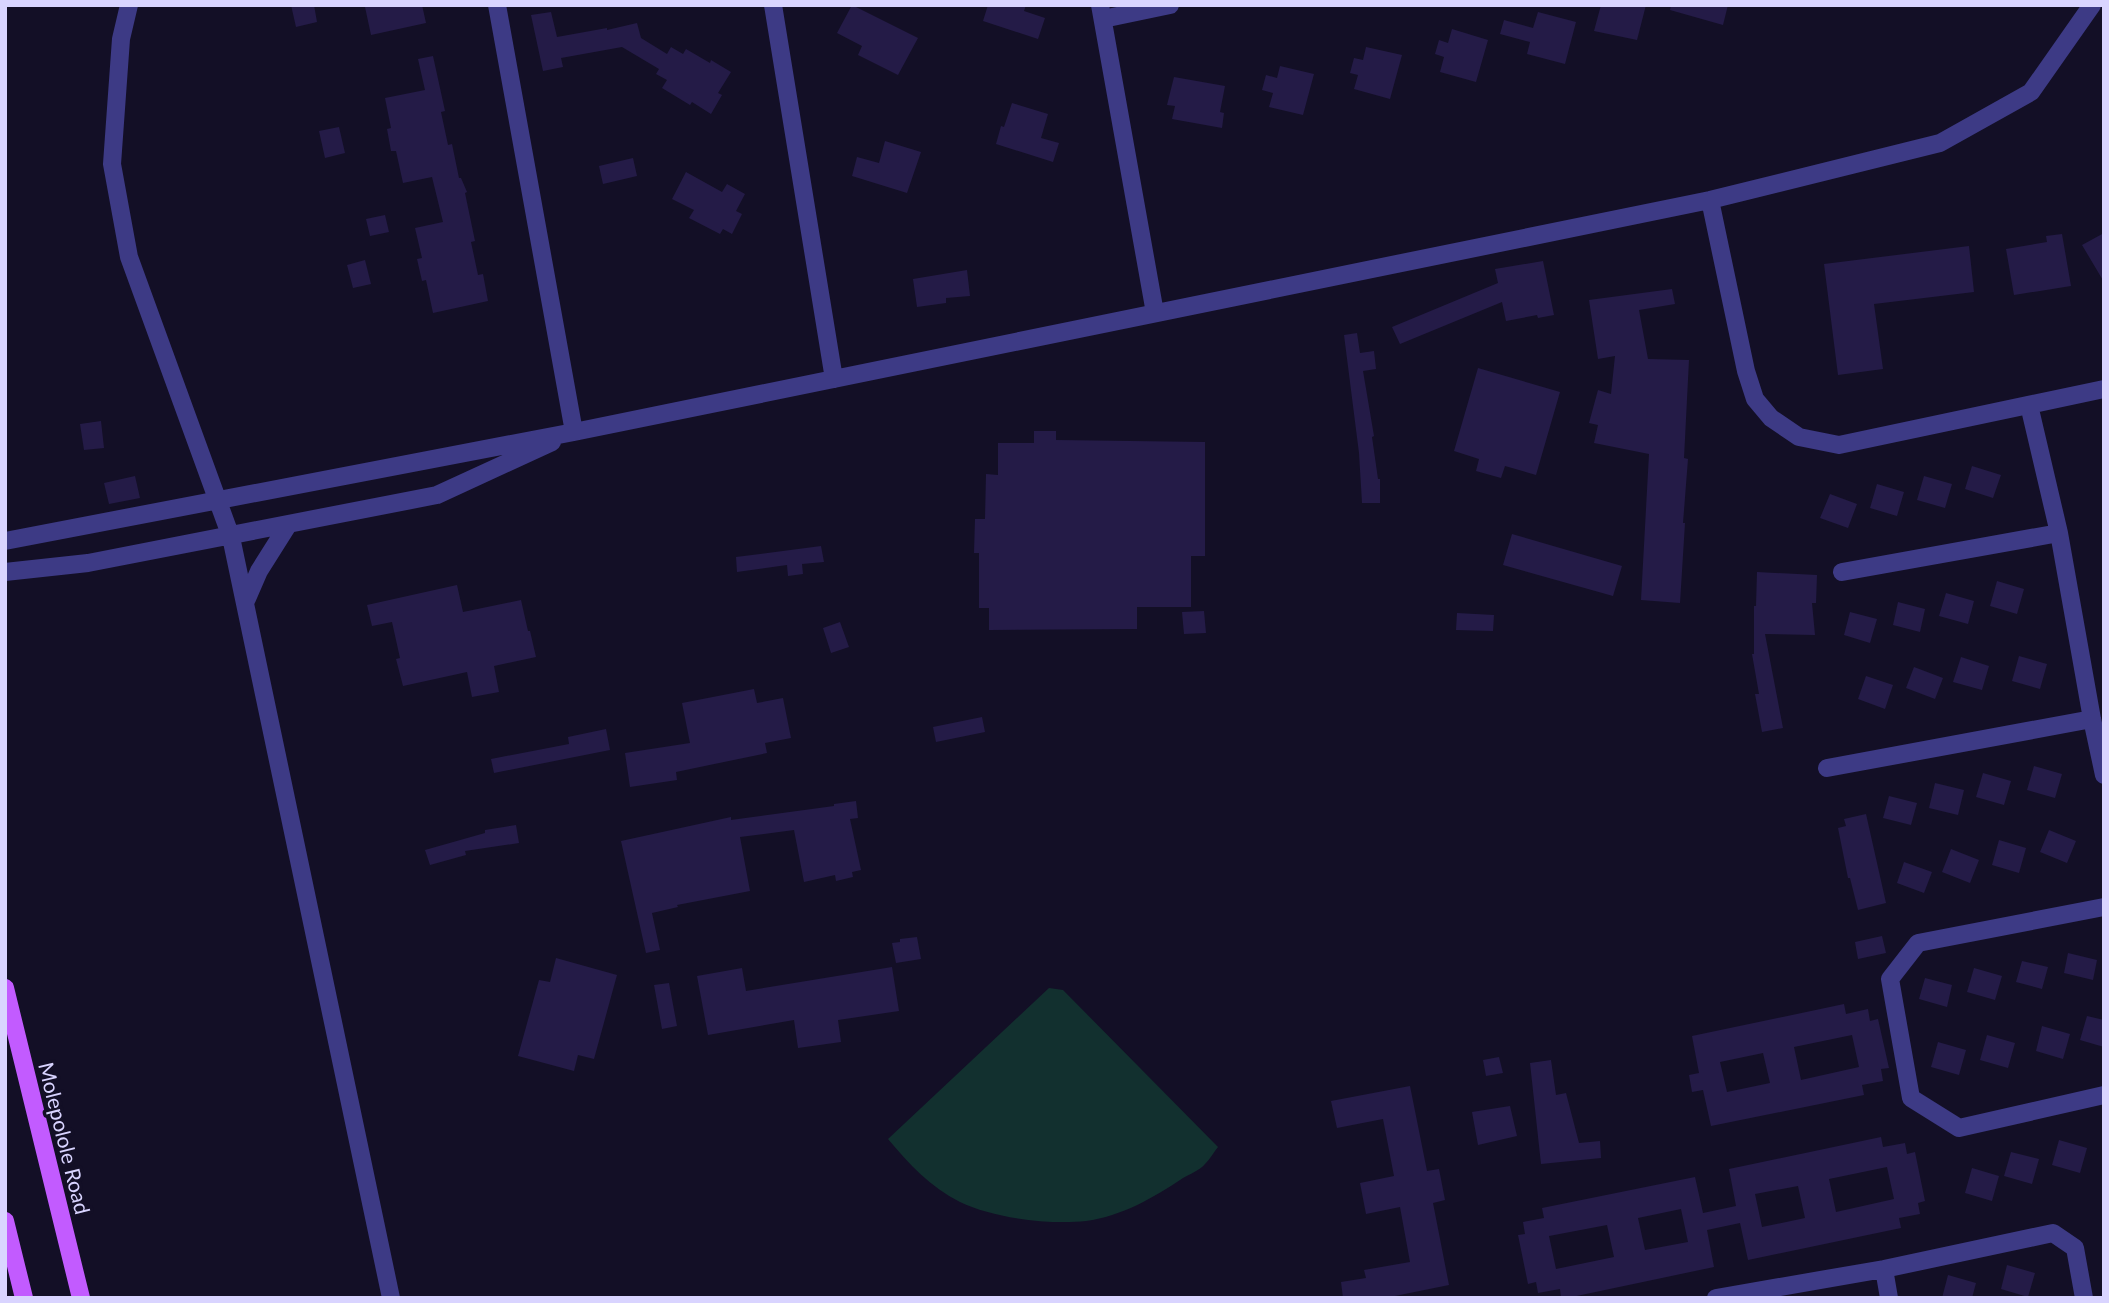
<svg xmlns="http://www.w3.org/2000/svg" width="2109" height="1303" viewBox="0 0 2109 1303" font-family="Lato,sans-serif">
	<style>
		.green { fill: #12302f }
		.building { fill: #241b47; fill-rule: evenodd }
		.lines { fill: none; stroke-linecap: round; stroke-linejoin: round }
		.street { stroke: #3d3a85; stroke-width: 18 }
		.primary { stroke: #c25bff; stroke-width: 18 }
		.labels { text-anchor: middle; dominant-baseline: central; stroke-width: 7; stroke-linejoin: round; paint-order: stroke }
		.street-label { font-size: 21px; fill: #d9d4ff; stroke: #130f26 }
	</style>
	<rect width="100%" height="100%" fill="#130f26"/>
	<path class="green" d="M1049,988L1063,990L1218,1147C1214,1152 1210,1159 1205,1164C1200,1170 1190,1174 1183,1178C1153,1198 1122,1216 1086,1221C1049,1225 993,1218 960,1202C930,1187 909,1164 888,1139Z"/>
	<path class="building" d="M291,5H314L317,22L296,27Z
		M374,5H422L426,23L371,35L365,7Z
		M852,5L918,38L898,75L858,55L862,46L837,33Z
		M988,5H1026L1024,11L1045,18L1038,39L983,21Z
		M1601,5H1646L1637,40L1594,31Z
		M1671,5H1728L1723,25L1670,10Z
		M551,12L557,37L607,28V30L637,23L641,38L667,54L671,47L683,54L686,49L710,63L711,60L731,72L718,93L722,95L711,114L692,102L690,105L662,88L667,80L656,74L659,69L622,47L561,58L563,67L543,71L531,15Z
		M1538,12L1576,22L1565,64L1527,54L1530,42L1500,34L1504,20L1533,28Z
		M1452,29L1488,40L1476,82L1440,72L1444,57L1435,54L1439,40L1448,43Z
		M1366,47L1402,55L1390,99L1354,89L1358,75L1350,73L1354,58L1363,60Z
		M433,56L445,111L441,112L448,145L452,144L459,178H461L467,192L465,193L475,241L471,242L478,275L483,274L488,301L433,313L426,280L422,281L417,259L422,258L415,228L443,222L432,177L403,183L396,151H391L387,129L391,128L385,98L425,90L418,59Z
		M1280,66L1314,74L1303,115L1269,107L1273,93L1262,90L1266,75L1277,78Z
		M1174,77L1225,86L1220,112L1224,113L1222,128L1172,119L1175,106L1167,105Z
		M1012,103L1048,114L1041,138L1059,143L1053,162L996,144L1001,126L1004,127Z
		M339,127L345,153L325,158L319,131Z
		M885,141L921,152L907,193L852,176L857,157L879,163Z
		M633,158L637,176L603,184L599,166Z
		M686,172L722,192L727,184L745,194L736,211L742,214L732,234L723,229L720,234L689,218L694,210L672,199Z
		M385,215L389,232L370,236L366,219Z
		M2104,233V282L2082,245Z
		M2062,234L2071,286L2014,295L2006,249L2047,242L2046,236Z
		M1969,246L1974,292L1874,304L1883,369L1838,375L1824,264Z
		M365,260L371,284L353,288L347,265Z
		M1543,261L1554,315L1538,318L1537,315L1506,321L1502,302L1400,344L1392,327L1498,283L1495,269Z
		M967,270L970,296L946,298V303L917,307L913,279Z
		M1672,289L1675,304L1639,310L1648,359L1689,360L1684,458L1688,459L1683,523H1685L1680,603L1641,600L1649,454L1594,443L1598,425L1589,423L1598,390L1611,394L1615,356L1598,359L1589,300Z
		M1357,333L1360,353L1374,351L1376,369L1363,371L1374,436L1372,437L1378,479H1380V503H1362L1359,453L1344,335Z
		M1478,368L1560,392L1536,475L1505,466L1501,478L1476,471L1479,459L1454,451Z
		M101,421L104,448L84,450L80,424Z
		M1034,431H1056V440L1205,442V556H1191V607H1137V629L989,630V608H979V553H974L975,519H985L986,474L998,475V443H1034Z
		M1972,466L2001,475L1993,498L1965,489Z
		M135,476L140,498L109,504L104,483Z
		M1924,476L1952,484L1945,508L1917,500Z
		M1877,484L1904,492L1897,516L1870,508Z
		M1830,494L1857,504L1848,528L1820,518Z
		M1512,534L1622,566L1613,596L1503,565Z
		M821,546L824,562L802,564L803,574L788,576L787,565L737,572L736,557Z
		M1757,572L1817,575L1816,603H1812L1815,635L1765,634L1783,728L1762,732L1755,694H1759L1752,654H1754V606H1756Z
		M1997,581L2024,589L2017,614L1990,606Z
		M457,585L463,612L521,600L528,631H530L536,657L494,666L499,692L472,697L467,672L403,686L396,659L400,658L392,622L372,626L367,605Z
		M1946,593L1974,601L1968,624L1939,616Z
		M1898,602L1925,609L1920,632L1893,625Z
		M1204,611L1206,633L1184,634L1182,612Z
		M1850,612L1877,619L1870,643L1844,635Z
		M1457,613L1494,615L1493,631L1456,630Z
		M840,622L849,647L831,653L823,628Z
		M2019,656L2047,664L2040,689L2012,681Z
		M1961,657L1989,666L1982,690L1953,682Z
		M1914,667L1943,678L1935,699L1906,688Z
		M1866,676L1893,685L1885,709L1858,699Z
		M754,689L757,703L783,698L791,738L765,743L767,753L676,772L677,780L630,787L625,753L690,743L682,703Z
		M982,717L985,732L936,742L933,727Z
		M606,729L610,750L494,773L491,759L569,744L568,737Z
		M2034,766L2062,774L2055,798L2027,790Z
		M1983,773L2011,781L2004,805L1976,797Z
		M1935,783L1964,790L1958,815L1929,808Z
		M1889,796L1917,803L1911,825L1883,818Z
		M856,801L858,818L850,819L861,870L852,872L853,877L836,881L835,875L804,882L794,830L740,837L750,891L677,905L678,907L652,913L660,950L646,953L621,841L731,817V820L834,806V804Z
		M1866,814L1886,903L1858,910L1850,878H1848L1838,828L1846,826L1844,819Z
		M516,825L519,843L465,851L466,855L430,865L425,850L485,833V830Z
		M2049,830L2076,841L2067,863L2040,852Z
		M1999,840L2026,848L2019,873L1992,865Z
		M1951,849L1979,860L1970,883L1942,872Z
		M1904,862L1932,872L1924,893L1897,883Z
		M1882,936L1886,953L1858,959L1855,942Z
		M917,937L921,959L896,963L892,943L900,942V939Z
		M2068,953L2097,960L2093,980L2064,973Z
		M556,958L617,975L594,1059L578,1055L574,1071L518,1056L539,980L550,982Z
		M2022,961L2048,967L2042,989L2016,982Z
		M892,967L899,1011L838,1020L841,1042L798,1048L794,1020L708,1035L697,976L742,968L746,991Z
		M1974,968L2002,976L1995,1000L1967,992Z
		M1925,978L1952,985L1947,1007L1919,999Z
		M669,983L677,1026L662,1029L654,985Z
		M1844,1004L1846,1014L1868,1009L1870,1021L1878,1019L1889,1068L1881,1069L1883,1081L1862,1085L1864,1095L1711,1126L1703,1090L1692,1092L1689,1075L1699,1073L1692,1036ZM1852,1035L1859,1067L1801,1080L1794,1047ZM1763,1053L1770,1083L1727,1092L1720,1062Z
		M2087,1016L2104,1020V1047L2080,1040Z
		M2042,1026L2070,1034L2063,1059L2036,1051Z
		M1987,1035L2015,1043L2008,1068L1980,1060Z
		M1938,1042L1966,1050L1959,1075L1931,1067Z
		M1499,1057L1503,1073L1486,1076L1483,1060Z
		M1551,1060L1556,1095L1566,1093L1579,1143L1600,1141L1601,1158L1541,1164L1530,1063Z
		M1410,1086L1427,1171L1439,1169L1445,1200L1433,1203L1449,1285L1385,1298H1343L1341,1282L1366,1278L1364,1270L1410,1262L1400,1207L1366,1214L1360,1183L1394,1176L1383,1119L1337,1128L1331,1101Z
		M1510,1106L1517,1136L1478,1145L1472,1112Z
		M1881,1137L1883,1147L1905,1143L1907,1154L1915,1152L1925,1201L1918,1203L1920,1214L1899,1218L1901,1228L1748,1260L1740,1223L1707,1230L1714,1267L1567,1298H1561L1560,1289L1538,1293L1536,1282L1528,1284L1518,1235L1525,1234L1523,1222L1544,1218L1542,1208L1695,1177L1703,1213L1736,1206L1729,1169ZM1887,1167L1894,1199L1836,1212L1829,1179ZM1798,1186L1805,1218L1762,1227L1755,1194ZM1681,1209L1688,1242L1645,1250L1638,1218ZM1607,1225L1614,1257L1556,1269L1549,1236Z
		M2059,1140L2087,1148L2080,1173L2052,1165Z
		M2011,1152L2039,1159L2032,1184L2004,1176Z
		M1972,1168L1999,1176L1992,1201L1965,1193Z
		M2007,1265L2035,1273L2028,1297L2001,1289Z
		M1948,1275L1976,1283L1972,1298H1942Z"/>
	<g class="lines">
		<path class="street" d="M129,5L121,39L112,164L129,257L231,537L391,1298
			M497,5L574,432
			M773,5L834,379
			M1100,5L1155,313
			M1103,19L1170,5
			M1710,200L1746,371L1755,399L1771,418L1799,437L1839,445L2104,389
			M2029,405L2059,533L2092,719L2104,775
			M5,541L574,432L1710,200L1940,143L2031,92L2092,5
			M5,572L88,563L437,495L552,442
			M1842,572L2059,533
			M245,603L259,571L288,525
			M1827,768L2092,719
			M2104,907L1918,943L1890,979L1911,1098L1959,1128L2104,1095
			M1884,1269L1889,1298
			M1716,1298L1884,1269L2053,1233L2075,1248L2084,1298"/>
		<path class="primary" d="M5,988L81,1298
			M5,1221L24,1298"/>
	</g>
	<g class="labels">
		<g class="street-label">
			<text transform="translate(65 1138) rotate(76)">Molepolole Road</text>
		</g>
	</g>
	<rect width="2109" height="1303" fill="none" stroke="#d9d4ff" stroke-width="14"/>
</svg>
